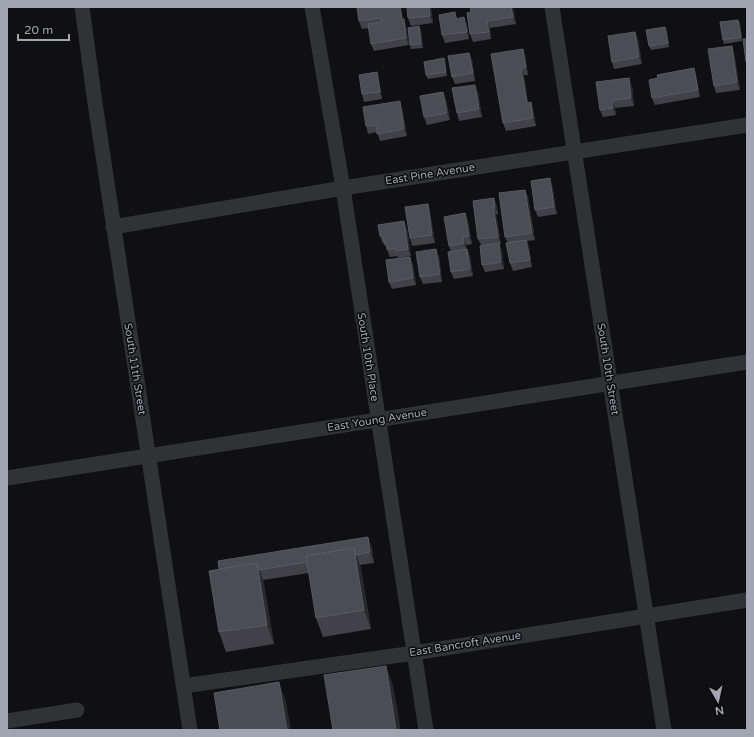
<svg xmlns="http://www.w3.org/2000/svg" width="754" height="737" viewBox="0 0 754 737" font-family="'Varela Round',sans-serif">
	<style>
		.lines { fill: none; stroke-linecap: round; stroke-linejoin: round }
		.street { stroke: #313236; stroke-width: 15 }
		.wall { fill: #414147 }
		.shaded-wall { fill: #29292d }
		.building { fill: #4c4c53; stroke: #595a62 }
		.labels { text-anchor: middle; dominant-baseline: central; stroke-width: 3; stroke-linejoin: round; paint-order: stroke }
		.street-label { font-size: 11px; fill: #a2a5b2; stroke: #0b0b0c }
	</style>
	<rect width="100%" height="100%" fill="#101012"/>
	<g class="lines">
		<path class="street" d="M82,7L95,103L190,730
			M312,7L343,188L426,730
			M552,7L664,730
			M113,227L343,188L747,125
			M7,478L747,362
			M183,686L414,653L747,600
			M7,721L77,710"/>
	</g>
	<path class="wall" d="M357,7L403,19L406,26L409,45L374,51L371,44L369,28L362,29L359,21Z
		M431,7L433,23L411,26L408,18Z
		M513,7L516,24L490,28L491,39L473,42L470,34L467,13Z
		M455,12L457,18L467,25L469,39L445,43L442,35Z
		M738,20L740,23L742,41L724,44L723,40Z
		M419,26L421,30L423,48L411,49L410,45Z
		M665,27L667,31L669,47L651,50L649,46Z
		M635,32L638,39L642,64L614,69L612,62Z
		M469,53L472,60L475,81L455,84L452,77Z
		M734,53L740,90L716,93L714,86Z
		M525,56L528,75H524L528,102H531L533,109L536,126L506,131L503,123Z
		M445,62L447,76L428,79L426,75Z
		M694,68L696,75L700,97L655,105L652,98L658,78Z
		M377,72L379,80L382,99L364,102L362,94Z
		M632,86L634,106L615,108L616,115L603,117L600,110Z
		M478,92L482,117L459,121L457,113Z
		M446,99L450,120L427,125L424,117Z
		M402,108L407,136L380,141L377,132L368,134L366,126Z
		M552,185L557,214L538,217L535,210Z
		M525,190L528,197L535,240L527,241L529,247L532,267L513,271L510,263L508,243L505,237Z
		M473,201L497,206L498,214H496L501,244H499L502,251L504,269L485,272L482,265L481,245L478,239Z
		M428,204L430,212L435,243L412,246L410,238Z
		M465,213L468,221L472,244L466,245V249H467L470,256L473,276L454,279L451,272V252L449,246Z
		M407,229L411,256L398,258L397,256L390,257L388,252L385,243L383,244L380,236Z
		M439,256L442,282L423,284L420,277Z
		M413,264L416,285L392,289L389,282Z
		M368,537L372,548L374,563L360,565L371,629L323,637L316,618L309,573L263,580L274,644L226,652L219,632V569Z"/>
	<path class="shaded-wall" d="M400,7H401L404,26L402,19Z
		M429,7H431L433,23L430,16Z
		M511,7H513L516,24L513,17Z
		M464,17L467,25L469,39L467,32Z
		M404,19L406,26L409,45L406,38Z
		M738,20L740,23L742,41L741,37Z
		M487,21L490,28L491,39L489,32Z
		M419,26L421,30L423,48L421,44Z
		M665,27L667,31L669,47L668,43Z
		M635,32L638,39L642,64L639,57Z
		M732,46L734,53L740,90L737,82Z
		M523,49L525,56L528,75L526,67Z
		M469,53L472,60L475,81L473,73Z
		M444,58L445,62L447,76L446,72Z
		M521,68L524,75L529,110L527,103Z
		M694,68L696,75L700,97L698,90Z
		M377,72L379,80L382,99L380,92Z
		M629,78L632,86L634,106L631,98Z
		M475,85L478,92L482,117L479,109Z
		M443,92L446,99L450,120L447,113Z
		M612,100L615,108L616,115L613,108Z
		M400,101L402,108L407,136L404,129Z
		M531,102L533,109L536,126L533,118Z
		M550,178L552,185L557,214L554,207Z
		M525,190L528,197L535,240L532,233Z
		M494,198L497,206L498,214L495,207Z
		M428,204L430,212L435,243L432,235Z
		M493,206L496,214L501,244L498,237Z
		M465,213L468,221L472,244L469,236Z
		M404,221L407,229L411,256L408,249Z
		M463,237L466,245L467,250L464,243Z
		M526,240L529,247L532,267L530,260Z
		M499,243L502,251L504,269L501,262Z
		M436,249L439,256L442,282L440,274Z
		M467,249L470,256L473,276L470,269Z
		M410,257L413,264L416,285L413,278Z
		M368,537L372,548L374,563L370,552Z
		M354,548L361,568L371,629L364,610Z
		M257,563L264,583L274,644L267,625Z
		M386,666L393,685L401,730H396Z
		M279,682L286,702L291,730H287Z"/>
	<path class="building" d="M357,7H400L402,19H404L406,38L371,44L368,24L382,22L381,18L359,21Z
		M407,7H429L430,16L408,18Z
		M470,7H511L513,17L487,21L489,32L470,34L467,13L471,12Z
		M455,12L456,19L464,17L467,32L442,35L439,15Z
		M738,20L741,37L723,40L720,22Z
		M419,26L421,44L410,45L408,28Z
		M665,27L668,43L649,46L646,30Z
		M635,32L639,57L612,62L608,36Z
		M743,39H747V62H746Z
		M732,46L737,82L714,86L708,49Z
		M523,49L526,67L521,68L527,103L531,102L533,118L503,123L491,54Z
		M469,53L473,73L452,77L448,56Z
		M444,58L446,72L426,75L424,62Z
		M694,68L698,90L652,98L649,80L658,78L657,75Z
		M377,72L380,92L362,94L359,75Z
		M629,78L631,98L612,100L613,108L600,110L596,82Z
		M475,85L479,109L457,113L452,88Z
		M443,92L447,113L424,117L420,96Z
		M400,101L404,129L377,134L376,125L366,126L363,107Z
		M550,178L554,207L535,210L531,181Z
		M525,190L532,233L505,237L499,193Z
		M494,198L495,207L493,206L498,237L478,239L473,201Z
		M428,204L432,235L410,238L405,207Z
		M465,213L469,236L463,237L464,243L449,246L444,217Z
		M404,221L408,249L395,251V248L387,250V245H385L383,236H380L378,225Z
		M526,240L530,260L510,263L506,243Z
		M499,243L501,262L482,265L480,246Z
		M436,249L440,274L420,277L416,252Z
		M467,249L470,269L451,272L448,252Z
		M410,257L413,278L389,282L386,260Z
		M368,537L370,552L356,555L354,548L306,556L307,562L259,570L257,563L219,569L218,561Z
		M354,548L364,610L316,618L306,556Z
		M257,563L267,625L219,632L209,571Z
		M386,666L396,730H333L324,675Z
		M279,682L287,730H220L214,693Z"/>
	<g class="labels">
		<g class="street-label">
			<text transform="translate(430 174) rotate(-9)">East Pine Avenue</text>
			<text transform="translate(368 357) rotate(81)">South 10th Place</text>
			<text transform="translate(135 369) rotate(81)">South 11th Street</text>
			<text transform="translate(608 369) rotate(81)">South 10th Street</text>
			<text transform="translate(377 420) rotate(-9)">East Young Avenue</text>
			<text transform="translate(465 644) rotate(-9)">East Bancroft Avenue</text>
		</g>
	</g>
	<rect width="754" height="737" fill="none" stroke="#a2a5b2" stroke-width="16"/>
	<g transform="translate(718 701) rotate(171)" stroke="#0b0b0c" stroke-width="3" paint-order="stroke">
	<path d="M0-3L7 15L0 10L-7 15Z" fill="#a2a5b2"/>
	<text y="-6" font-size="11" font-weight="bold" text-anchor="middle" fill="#a2a5b2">N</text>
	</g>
	<path d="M18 34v6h51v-6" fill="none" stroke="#a2a5b2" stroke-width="2"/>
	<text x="24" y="34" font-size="12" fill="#a2a5b2" stroke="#0b0b0c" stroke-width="3" paint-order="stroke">20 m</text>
</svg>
